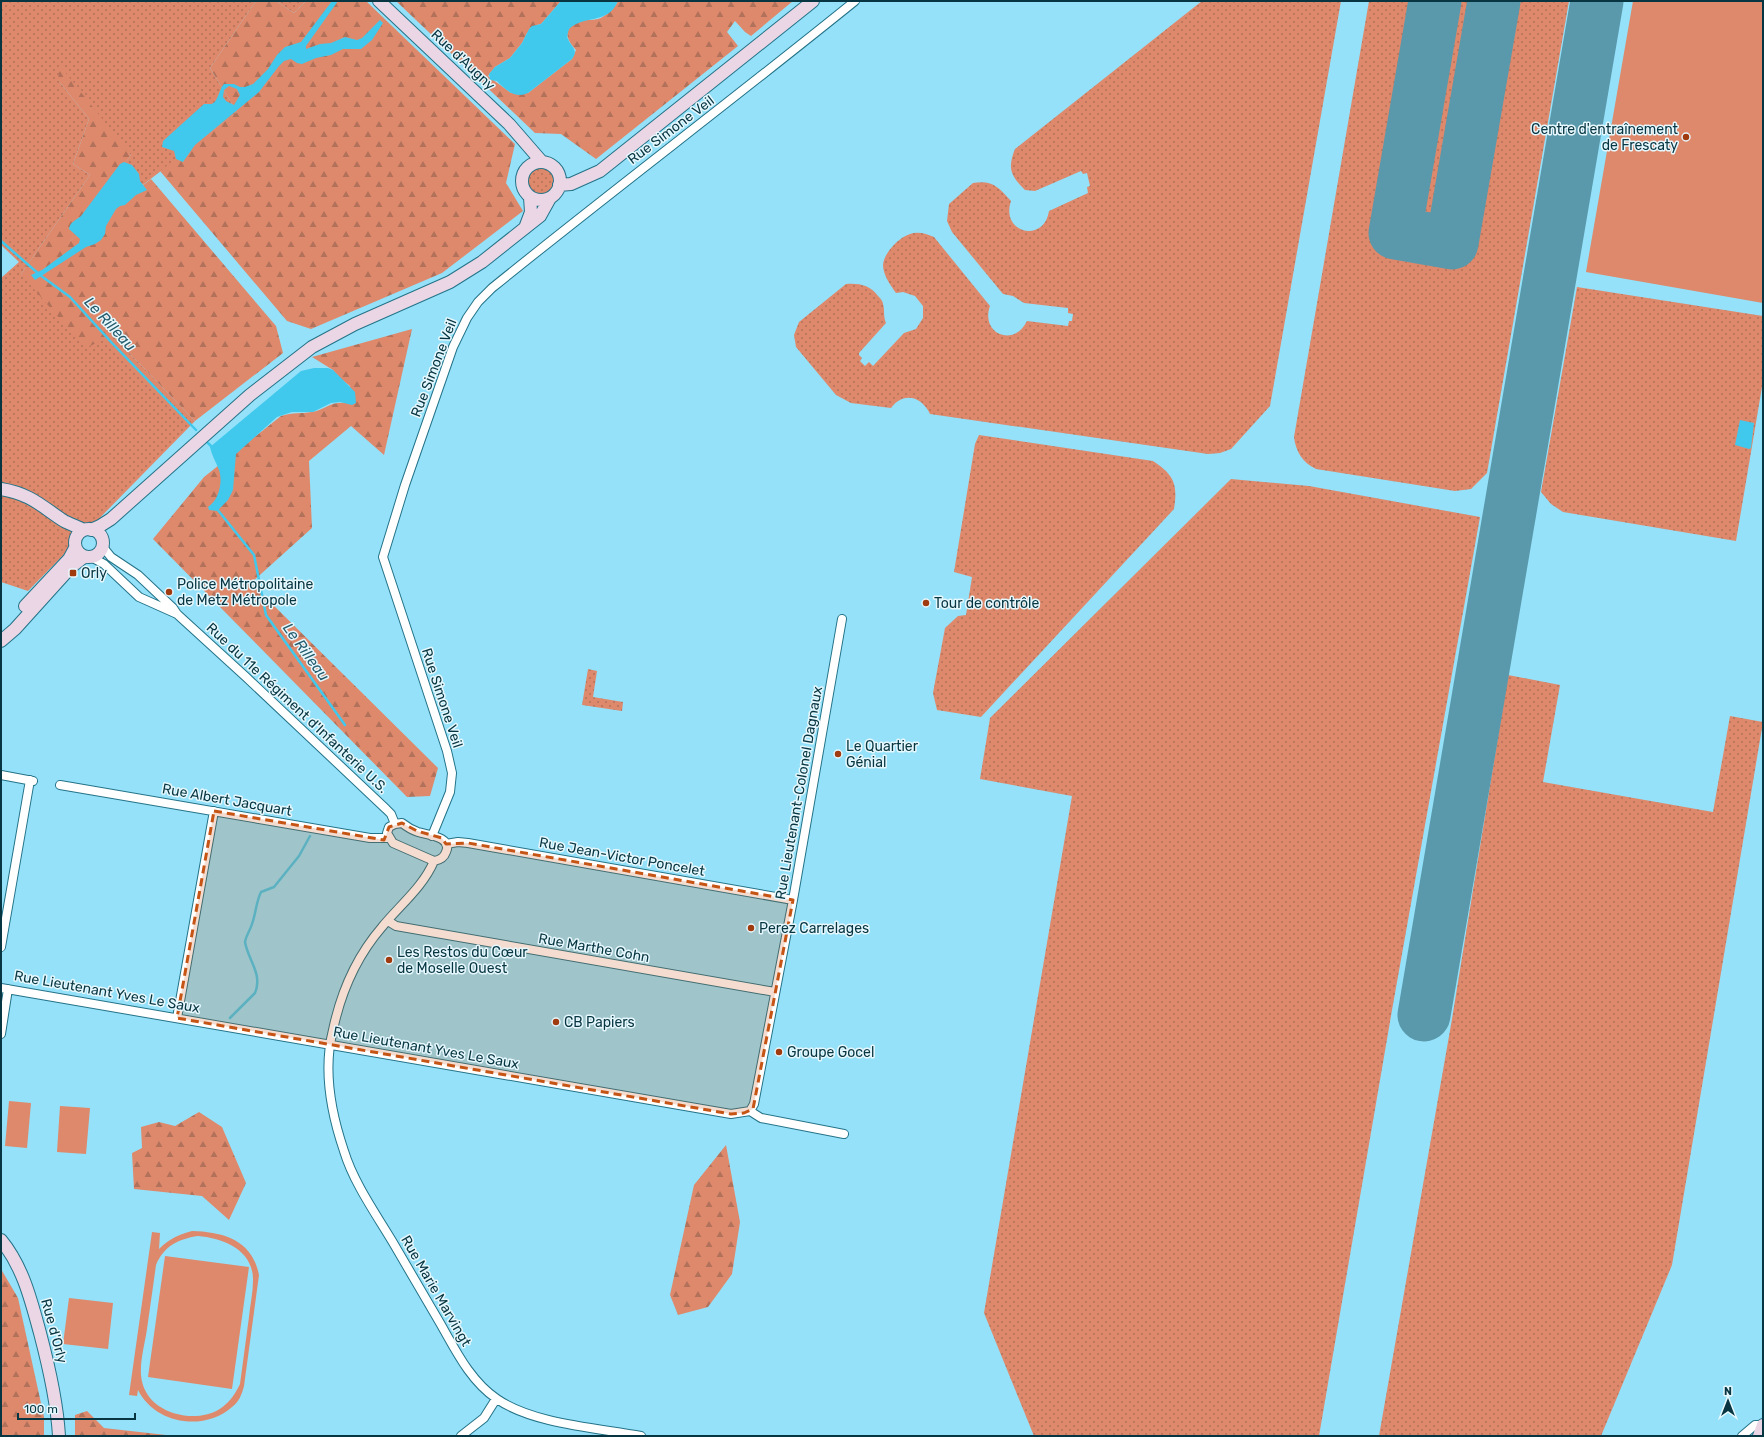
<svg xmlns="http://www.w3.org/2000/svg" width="1764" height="1437" viewBox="0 0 1764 1437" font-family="Rubik,sans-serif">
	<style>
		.grass { fill: url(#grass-dots) }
		.forest { fill: url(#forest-firs) }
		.pitch { fill: #de896b; fill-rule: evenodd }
		.water { fill: #41c9ed; fill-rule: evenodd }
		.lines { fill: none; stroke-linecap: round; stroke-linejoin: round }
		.stream { stroke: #41c9ed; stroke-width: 2.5 }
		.runway { stroke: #5a99ac; stroke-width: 53 }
		.street-casing { stroke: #237388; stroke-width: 10 }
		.secondary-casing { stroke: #237388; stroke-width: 14 }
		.street { stroke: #fff; stroke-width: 8 }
		.secondary { stroke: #ebd6e5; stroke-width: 12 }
		.marked { fill: #c65414; fill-opacity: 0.2; stroke: #c65414; stroke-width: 3; stroke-dasharray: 8 5; stroke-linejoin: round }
		.poi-dot { fill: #a03a0f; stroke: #e6f8fe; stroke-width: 1.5 }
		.labels { text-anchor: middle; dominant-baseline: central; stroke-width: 3; stroke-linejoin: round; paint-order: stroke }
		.street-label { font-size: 14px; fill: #073541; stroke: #e6f8fe }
		.poi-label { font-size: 14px; fill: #073541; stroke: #e6f8fe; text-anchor: start }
		.water-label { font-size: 15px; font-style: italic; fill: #255b6b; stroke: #e6f8fe }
	</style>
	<defs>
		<pattern id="grass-dots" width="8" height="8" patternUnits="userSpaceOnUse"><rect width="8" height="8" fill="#de896b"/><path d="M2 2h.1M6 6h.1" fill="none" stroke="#b2715a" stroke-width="1.8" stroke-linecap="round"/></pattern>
		<pattern id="forest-firs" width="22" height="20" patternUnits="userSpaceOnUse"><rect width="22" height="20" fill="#de896b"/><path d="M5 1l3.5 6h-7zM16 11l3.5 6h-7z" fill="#b2715a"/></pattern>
	</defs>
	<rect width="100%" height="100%" fill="#95e1f9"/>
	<path class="grass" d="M1,1H256L210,68L237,112L68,243L131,155L58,80L89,119L73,164L90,175L21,274L113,336L195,421L28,591L1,582V278L19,262L1,245Z
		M276,1H306L294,13Z
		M1202,1H1341L1270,406L1231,449L1220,453L1208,454L930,414C922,397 904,391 891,408L851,403L836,395L796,347L794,335L799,322L846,284C859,283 870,285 878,296C880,298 883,301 883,304C885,311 883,316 886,323L859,353V355L862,358L860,361L865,366L869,362L873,366L904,333L916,329L923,318V306L915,296L903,292L896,293C891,286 883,275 883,265C884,253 898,238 910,234C918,231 927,234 934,237L990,306C980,334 1014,348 1027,321L1068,326L1069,321H1072L1073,314L1068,313V308L1024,303L1013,296L1003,294L952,232L947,221L949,204L973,183C993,180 998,187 1011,201C1000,233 1044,244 1049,211L1088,193L1087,187L1090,186L1087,173L1083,174L1081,171L1035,191L1025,190C1011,176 1007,169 1015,149Z
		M1369,1H1569L1487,473L1471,489L1455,491L1316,469C1302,462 1296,452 1294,437Z
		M528 181a13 13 0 1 1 26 0a13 13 0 1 1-26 0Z
		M1577,287L1763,316V381L1736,541L1563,512L1551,504L1541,492Z
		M979,435L1153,461C1174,475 1178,484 1174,509L981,717L937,710L933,693L945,628L958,616L966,615L972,577L954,572L975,444Z
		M1231,479L1309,486L1480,517L1392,1010L1319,1436H1034L984,1313L1072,796L980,779L990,718Z
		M588,669L597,671L593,697L623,702L622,711L582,705Z
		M1508,675L1560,685L1543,782L1713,812L1730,716L1763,722L1672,1265L1601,1436H1379L1452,1019Z"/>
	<path class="forest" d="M256,1H276L294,13L306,1H366L515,144L506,183L523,211L442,273L311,329L287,321L160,171L237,112L210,68Z
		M396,1H561L541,24L537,25L527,33L522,43L510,58L495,67L488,76L511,93H528L572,59L576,50C562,35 565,25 585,20C589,20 594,20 598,19C605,17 615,8 618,1H793L751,36L745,32L735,21L727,32L738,46L596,159L561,134L535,133Z
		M60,66L131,155L69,242L151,179L276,326L283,353L195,421L113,336L85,348L21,274L90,175L73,164L89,119L58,80Z
		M412,329L384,455L351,426L309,461L312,528L251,583L438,768L430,796L407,797L153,539L204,477L281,416C294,412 300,414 312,412C327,409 329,401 348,403L350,386L337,376L333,370L312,357Z
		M199,1112L222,1127L246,1183L229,1220L202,1196L134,1189L132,1153L142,1148L141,1127L159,1122L175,1126Z
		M726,1145L740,1222L732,1274L708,1307L678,1315L670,1295L694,1185Z
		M1,1269L18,1298L44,1417V1436H1Z
		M87,1411L104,1428L175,1436H75V1415Z"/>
	<path class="pitch" d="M1633,1H1763V303L1586,272Z
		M9,1101L31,1103L27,1148L5,1146Z
		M60,1106L90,1108L86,1154L57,1152Z
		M192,1231C224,1232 252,1240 259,1275L244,1386C242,1394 239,1402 232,1407C204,1432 155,1424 138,1390L137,1396L129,1395L152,1232L160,1233L159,1249C169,1239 178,1235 192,1231ZM198,1236C223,1238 254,1250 253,1281C253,1293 250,1305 249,1317C246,1339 243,1362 240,1384C231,1403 218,1415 196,1416C170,1417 143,1403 141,1375C140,1360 145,1343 147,1329C150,1308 153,1287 156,1265C164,1246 178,1239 198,1236Z
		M165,1256L249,1267L232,1389L148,1377Z
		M69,1298L113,1303L108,1349L63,1344Z"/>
	<path class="water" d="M332,1H338L306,46V49L320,44L331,43L345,37L357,40L362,38L380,20L383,23L372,40L361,49H343L331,55L316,58L302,64L297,63L291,59L284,61L279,66L259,92L195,145L183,162L176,159L174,151L162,147L163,141L204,104C206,104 209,104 211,104C218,103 219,89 224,84H234L240,87H245L253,84L268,69L277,55L285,47L301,42ZM229,86L237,89L240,95L234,105L226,101L223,97L224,90Z
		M561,1H618C608,25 585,14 569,29L567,36C569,46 580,49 572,59L528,93C516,99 505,90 497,81L490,80L489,74L495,67L510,58L522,43L529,29L532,26L541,24Z
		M124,162L132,165L139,174L140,181L147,190L136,195L125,205L120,206L116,209L106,226L105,234L101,240L95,244L86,247L35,280L31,275L42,270L79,243L80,239L69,229C70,222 76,220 81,216L120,164Z
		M314,368H328L333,370L355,392L356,403L352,405L340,402L331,403L313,412H292L277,417L236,454L233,490L228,500L217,511L209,510L208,507C219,500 223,482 219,470C216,462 212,456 210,447L301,371Z
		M1740,420L1754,423L1751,448L1749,449L1735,445Z"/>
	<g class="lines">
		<path class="stream" d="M1,241L40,275L70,297L112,343L196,430
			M208,443L213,448
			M217,509L254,555L266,615L345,725
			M230,1018L255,993C263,974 248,960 245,942C246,935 250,931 252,924C256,913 256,902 261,892L274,887L299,856L310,836"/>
		<path class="runway" d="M1435,1L1395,233L1452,243L1494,1
			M1424,1015L1597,1"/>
		<defs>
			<path id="street" d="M102,546L111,557L138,575L173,608L177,614L246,677L386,809L391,814L395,824
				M91,557L104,564L139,597L177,614
				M1,775L33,781
				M60,785L370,838H389
				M402,823C407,827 412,830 418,832C428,835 453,837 446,852C444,858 440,860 434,861L393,843L387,833L389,827L395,824Z
				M432,836L450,792L452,773L447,751L383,557L405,485L453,347L467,318L478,302L492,288C612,191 735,98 855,1
				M446,844L458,842L468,843L793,900
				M434,861C423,887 400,905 382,927C357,956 341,992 333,1030C323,1069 331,1113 344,1151C354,1184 378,1217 395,1246C410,1272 425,1297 440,1323C455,1349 470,1381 497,1399C533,1424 598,1428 641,1436
				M388,921L396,926L775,992
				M1,947L30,780
				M1,988L731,1114L750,1111L761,1118L844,1134
				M177,1018L214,811
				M1,1034L8,989
				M750,1111L754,1104L793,900L842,619
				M461,1436L484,1418L496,1399
				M1742,1436L1755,1425H1763"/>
			<path id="secondary" d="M379,1L509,124L542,162
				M522 181a19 19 0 1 1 38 0a19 19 0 1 1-38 0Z
				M559,185L571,184L600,171L813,1
				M525,228L531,212L530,197
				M1,489C31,494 41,506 64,521C70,524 78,527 84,530
				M75 543a14 14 0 1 1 28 0a14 14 0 1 1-28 0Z
				M91,530L100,526L111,519L250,395L312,347L355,324L450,282L482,262L540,216L550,198
				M25,606L69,559L75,548
				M1,641L15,629L71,567L84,557
				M1,1240C23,1267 31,1300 40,1333C49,1367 57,1401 59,1436
				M1759,1436L1763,1425"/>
		</defs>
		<use href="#street" class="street-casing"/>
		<use href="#secondary" class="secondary-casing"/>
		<use href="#street" class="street"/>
		<use href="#secondary" class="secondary"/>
	</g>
	<path class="marked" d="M214,811L384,840L389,827L402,823L417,831L442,838L446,844L468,843L793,900L753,1109L744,1113L731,1114L177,1018Z"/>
	<g class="poi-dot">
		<circle cx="1686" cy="137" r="4"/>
		<rect x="69" y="569" width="8" height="8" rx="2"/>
		<circle cx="169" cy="592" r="4"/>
		<circle cx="926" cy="603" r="4"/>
		<circle cx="838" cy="754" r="4"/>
		<circle cx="751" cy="928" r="4"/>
		<circle cx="389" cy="960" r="4"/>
		<circle cx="556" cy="1022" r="4"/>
		<circle cx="779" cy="1052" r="4"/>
	</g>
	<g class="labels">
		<g class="street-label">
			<text transform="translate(463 60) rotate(43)">Rue d'Augny</text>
			<text transform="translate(671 130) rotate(-37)">Rue Simone Veil</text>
			<text transform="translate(434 368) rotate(-69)">Rue Simone Veil</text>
			<text transform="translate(442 698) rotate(72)">Rue Simone Veil</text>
			<text transform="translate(297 708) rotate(43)">Rue du 11e Régiment d'Infanterie U.S.</text>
			<text transform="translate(799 793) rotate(-80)">Rue Lieutenant-Colonel Dagnaux</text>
			<text transform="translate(227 800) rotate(10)">Rue Albert Jacquart</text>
			<text transform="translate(622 857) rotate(10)">Rue Jean-Victor Poncelet</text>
			<text transform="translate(594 948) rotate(10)">Rue Marthe Cohn</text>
			<text transform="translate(107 992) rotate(10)">Rue Lieutenant Yves Le Saux</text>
			<text transform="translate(426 1048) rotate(10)">Rue Lieutenant Yves Le Saux</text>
			<text transform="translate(436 1291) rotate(60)">Rue Marie Marvingt</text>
			<text transform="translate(54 1331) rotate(75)">Rue d'Orly</text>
		</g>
		<g class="poi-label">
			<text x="1678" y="129" text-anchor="end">Centre d'entraînement<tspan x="1678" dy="16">de Frescaty</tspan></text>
			<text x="81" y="573">Orly</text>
			<text x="177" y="584">Police Métropolitaine<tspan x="177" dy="16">de Metz Métropole</tspan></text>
			<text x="934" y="603">Tour de contrôle</text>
			<text x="846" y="746">Le Quartier<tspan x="846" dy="16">Génial</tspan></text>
			<text x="759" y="928">Perez Carrelages</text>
			<text x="397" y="952">Les Restos du Cœur<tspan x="397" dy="16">de Moselle Ouest</tspan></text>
			<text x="564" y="1022">CB Papiers</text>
			<text x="787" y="1052">Groupe Gocel</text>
		</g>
		<g class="water-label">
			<text transform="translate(110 324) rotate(47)">Le Rilleau</text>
			<text transform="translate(306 652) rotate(54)">Le Rilleau</text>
		</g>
	</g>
	<rect width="1764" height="1437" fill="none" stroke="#073541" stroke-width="4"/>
	<g transform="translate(1728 1401)" stroke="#e6f8fe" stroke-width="3" paint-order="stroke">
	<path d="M0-3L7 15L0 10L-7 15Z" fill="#073541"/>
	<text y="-6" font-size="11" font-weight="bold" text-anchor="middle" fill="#073541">N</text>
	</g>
	<path d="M18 1413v6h117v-6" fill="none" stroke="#073541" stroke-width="2"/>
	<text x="24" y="1413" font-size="12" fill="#073541" stroke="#e6f8fe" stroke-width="3" paint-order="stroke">100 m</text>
</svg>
